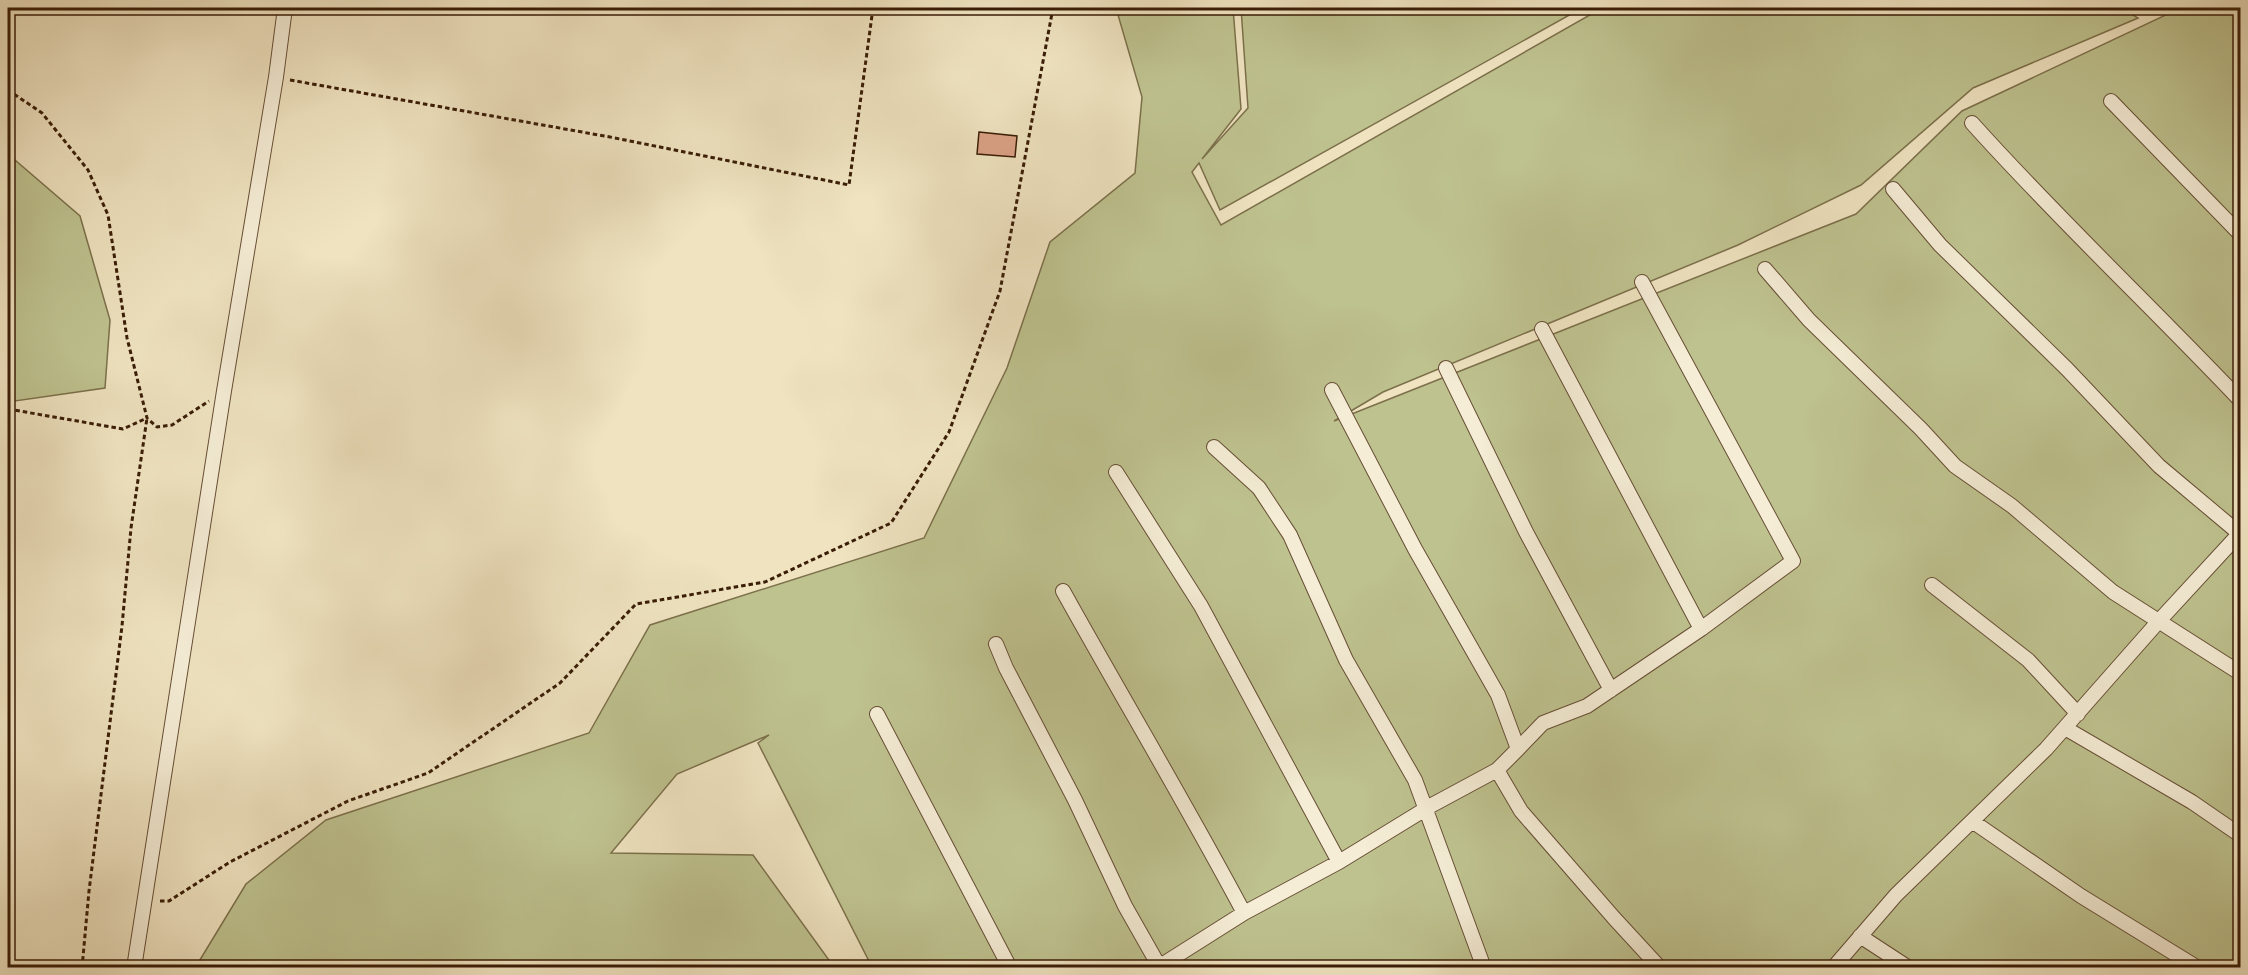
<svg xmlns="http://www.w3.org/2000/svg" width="2248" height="975" viewBox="0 0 2248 975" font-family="Vollkorn,serif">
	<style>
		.green { fill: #bec28f; stroke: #7c704b; stroke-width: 1.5 }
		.building { fill: #dca286; stroke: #3a1d07; stroke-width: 1.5 }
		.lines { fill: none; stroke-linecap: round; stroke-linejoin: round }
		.minor-casing { stroke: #674e35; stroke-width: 16 }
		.path { stroke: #3a1d07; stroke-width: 3; stroke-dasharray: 4.5 3; stroke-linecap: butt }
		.minor { stroke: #f5edd6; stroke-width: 14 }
	</style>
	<rect width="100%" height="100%" fill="#efe3c0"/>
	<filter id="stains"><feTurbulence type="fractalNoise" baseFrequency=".00333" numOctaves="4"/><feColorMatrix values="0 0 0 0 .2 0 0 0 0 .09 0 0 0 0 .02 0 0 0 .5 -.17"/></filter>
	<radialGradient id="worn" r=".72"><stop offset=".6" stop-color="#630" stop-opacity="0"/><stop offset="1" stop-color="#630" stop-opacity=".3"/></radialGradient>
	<path class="green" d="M1116,8H1233L1241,109L1202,159L1248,108L1241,8H1582L1220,210L1199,163L1192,172L1221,225L1602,8H2122L2138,18L1973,88L1861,185L1738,245L1383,392L1334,421L1856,214L1962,111L2168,14L2158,8H2240V967H872L758,743L769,735L677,774L611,853L753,855L834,967L195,968L246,884L326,820L589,733L650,625L924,538L1007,368L1050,242L1135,173L1142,97Z
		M8,154L80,216L110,320L105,388L8,402Z"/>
	<path class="building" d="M979,132L1017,136L1015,157L977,154Z"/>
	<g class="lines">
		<defs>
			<path id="minor" d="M2111,101L2240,234
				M1972,123C2058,219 2152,307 2240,400
				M1893,189L1940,245L2067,369L2159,466L2240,534
				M1765,269L1809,320L1921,429L1955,466L2012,506L2113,592L2240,673
				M1542,329L1701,629
				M1446,368L1526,532L1611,690
				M1214,447L1259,488L1290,535L1346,660L1415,780L1484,968
				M1116,472L1201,606L1339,862
				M1932,585L2028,660L2078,714
				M1063,591C1123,699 1186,804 1244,913
				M996,644L1006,668L1075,800L1125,906L1159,966
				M877,714L1010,968
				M2065,728L2192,802L2240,835
				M1518,749L1543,723L1587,706L1701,629L1793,561L1642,282
				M1497,770L1521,811L1614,918L1660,968
				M1972,821L2081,896L2198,968
				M1860,936L1909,968
				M134,968L224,391L276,77L285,8
				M1157,968L1244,913L1339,862L1432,805L1497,770L1518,749L1498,695L1415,549L1332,390
				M1833,968L1896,895L2046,749L2158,622L2240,533"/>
		</defs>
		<use href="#minor" class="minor-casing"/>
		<path class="path" d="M290,80L610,137L849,185L873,8
			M8,90L42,113L88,170L108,215L127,338L147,418L157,427L172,425L209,401
			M8,409L123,429L147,418
			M160,901H169L230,862L348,801L428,773L560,683L636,604L765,582L891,523L949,432L1000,291L1053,8
			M82,968L89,891L122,626L131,528L147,418"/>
		<use href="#minor" class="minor"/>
	</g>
	<rect width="2248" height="975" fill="none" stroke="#efe3c0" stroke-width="30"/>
	<rect x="9" y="9" width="2230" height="957" fill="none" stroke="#3a1d07" stroke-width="3"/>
	<rect x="15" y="15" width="2218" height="945" fill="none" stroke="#3a1d07" stroke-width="1.5"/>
	<rect width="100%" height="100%" filter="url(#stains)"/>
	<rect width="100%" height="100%" fill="url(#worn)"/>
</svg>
